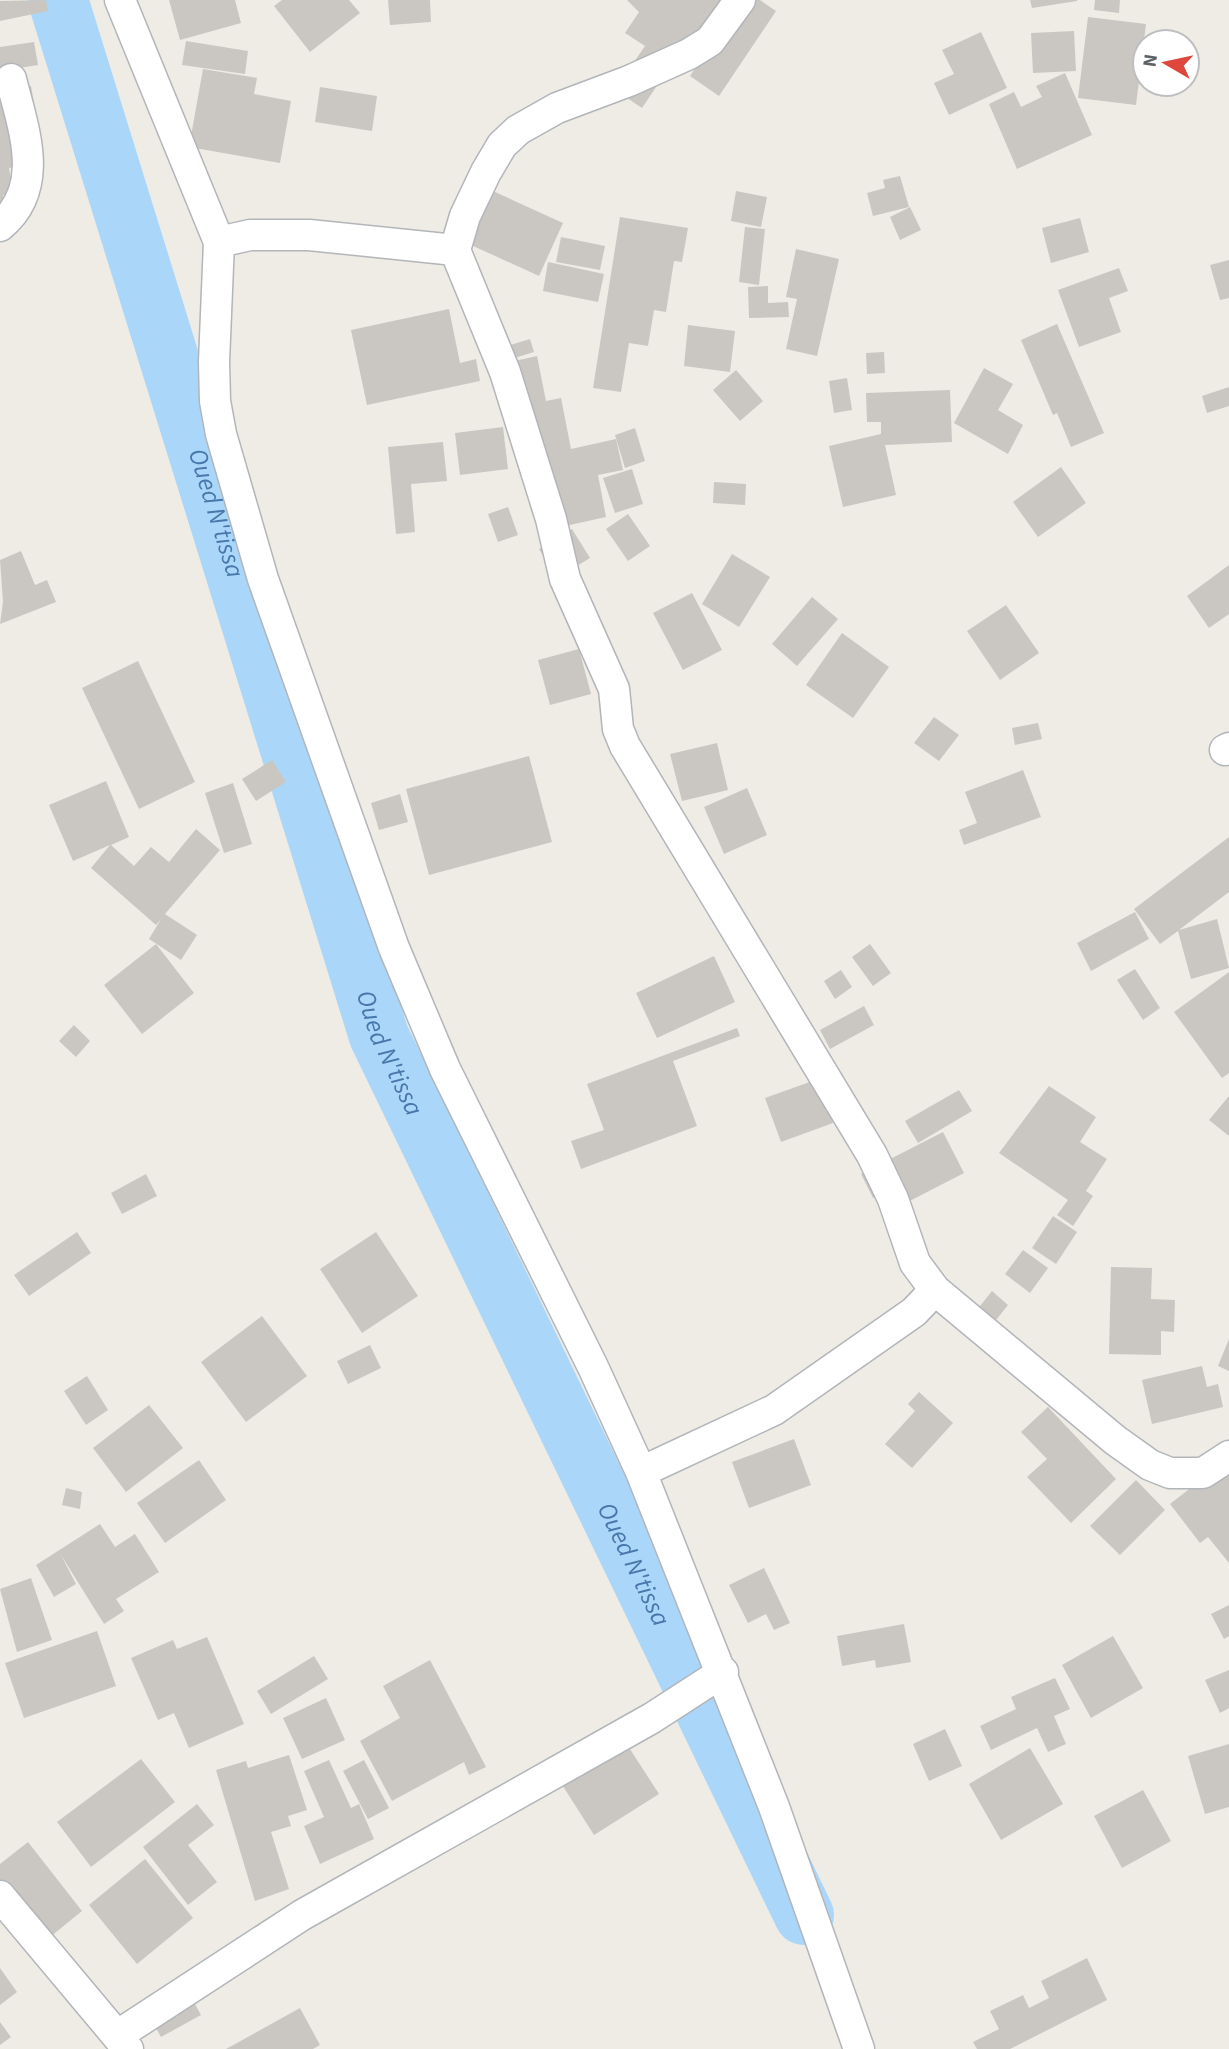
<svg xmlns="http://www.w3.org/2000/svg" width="1229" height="2049" viewBox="0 0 1229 2049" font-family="'Source Sans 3',sans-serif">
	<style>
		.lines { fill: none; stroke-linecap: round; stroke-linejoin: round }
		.river { stroke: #aad7f9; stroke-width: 60 }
		.building { fill: #cac7c2 }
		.street-casing { stroke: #b2b5b9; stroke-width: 33 }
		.street { stroke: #fff; stroke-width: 30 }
		.labels { text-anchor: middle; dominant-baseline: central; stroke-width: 7; stroke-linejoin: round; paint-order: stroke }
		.water-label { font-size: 26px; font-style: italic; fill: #4878ab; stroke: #fff }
	</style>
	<rect width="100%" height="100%" fill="#eeece5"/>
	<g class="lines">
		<path class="river" id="s1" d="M58,0L379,1036L804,1915"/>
	</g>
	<path class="building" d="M46,0L48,11L0,21V1Z
		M169,0H235L241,23L180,40Z
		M282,0H349L360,13L310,52L274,6Z
		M388,0H430L431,22L390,25Z
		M627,0H760L776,11L719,96L690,76L699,62L681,50L642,108L615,90L645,46L625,33L639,12Z
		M1030,0H1077V1L1032,8Z
		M1095,0H1120L1119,13L1094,10Z
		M1088,17L1146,24L1136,105L1078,98Z
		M1074,31L1076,71L1033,73L1031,33Z
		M981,32L1007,88L949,115L934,83L954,74L942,50Z
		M186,41L248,51L245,74L182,65Z
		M34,42L38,65L0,71V47Z
		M203,69L257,78L254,94L291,101L280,163L189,147Z
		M1065,73L1092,135L1017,169L989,104L1014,92L1021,107L1042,97L1036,86Z
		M31,86L44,162L9,168L14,194L3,195L10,235L0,237V91Z
		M320,87L377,96L372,131L315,122Z
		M900,176L909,207L873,216L867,193L885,188L883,180Z
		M484,187L563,223L539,276L460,240Z
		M736,191L767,197L761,227L731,221Z
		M910,207L921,230L900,240L890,217Z
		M620,217L688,228L682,262L674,261L666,312L654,310L648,346L629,343L621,392L593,388Z
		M1080,218L1089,252L1051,263L1042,228Z
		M745,227L765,229L759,285L739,282Z
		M561,237L605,246L600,270L556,262Z
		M796,249L839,259L817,356L786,349L797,299L786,297Z
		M1229,260V298L1220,300L1210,265Z
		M548,262L604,274L598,302L543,291Z
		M1119,268L1128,291L1109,298L1121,332L1079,347L1058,290Z
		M768,286V303L788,302L789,317L749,318L748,287Z
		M449,309L460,363L476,359L480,381L367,405L351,330Z
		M1057,324L1104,433L1071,447L1057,413L1053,415L1021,340Z
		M688,325L735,331L730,372L684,366Z
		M530,339L534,352L508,360L504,347Z
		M884,352L885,373L867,374L866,353Z
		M537,356L546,401L561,398L571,449L616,439L623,470L598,475L606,517L538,532L531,501L549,463L519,469L497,365Z
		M984,368L1013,384L998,410L1023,425L1008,454L954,423Z
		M736,370L763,401L740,421L713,390Z
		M847,378L852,410L834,413L829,381Z
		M1229,387V406L1207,413L1202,396Z
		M950,390L952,442L885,445L896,495L843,507L829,446L881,434V422H867L866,393Z
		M503,427L508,469L460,475L455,433Z
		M635,428L645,461L625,468L615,435Z
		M443,442L447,481L411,484L415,532L396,534L388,447Z
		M1061,467L1086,503L1038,537L1013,502Z
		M632,469L643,504L615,513L603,478Z
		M714,482L746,484L745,505L713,503Z
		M508,507L518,535L498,542L488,514Z
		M628,514L650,546L628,561L606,529Z
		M572,529L590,558L557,578L539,549Z
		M21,551L35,585L47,580L56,602L0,624L3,602L0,560Z
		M732,554L770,577L739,627L702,604Z
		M1229,565V614L1209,628L1187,596Z
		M692,593L722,650L683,670L653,613Z
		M812,597L838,619L797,666L772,644Z
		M1006,605L1039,653L1000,680L967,631Z
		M842,633L889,667L853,718L806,685Z
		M579,649L591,694L550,705L538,660Z
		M138,661L195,782L139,809L82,688Z
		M934,717L959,735L939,761L914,743Z
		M1038,723L1042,739L1015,745L1012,728Z
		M717,743L728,790L682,801L670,754Z
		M529,756L552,842L429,875L406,789Z
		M272,760L286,782L256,801L242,779Z
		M1023,770L1041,817L964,845L959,830L977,823L965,792Z
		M106,781L129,837L111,845L134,866L151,847L169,862L196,829L220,850L165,914L197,935L181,960L149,939L161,919L156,925L91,868L110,845L73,861L49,805Z
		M233,783L252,844L224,853L205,793Z
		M747,788L767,835L724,854L704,807Z
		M400,794L408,822L379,830L371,803Z
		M1229,837V892L1179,930L1217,919L1229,968L1191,979L1178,931L1160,944L1134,909Z
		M1135,912L1149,939L1091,971L1077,943Z
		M156,944L194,993L142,1034L104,985Z
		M870,944L891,973L873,986L852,957Z
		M714,956L735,1002L657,1038L636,993Z
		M1135,969L1160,1008L1143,1020L1117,980Z
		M841,970L852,987L835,999L824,981Z
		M1229,972V1073L1222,1078L1174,1012Z
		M864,1006L874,1025L830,1049L820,1030Z
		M74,1025L90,1041L76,1057L59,1041Z
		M737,1028L740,1036L673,1061L697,1126L581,1169L571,1141L604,1130L587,1084Z
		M818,1079L833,1123L781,1142L765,1098Z
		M1049,1086L1096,1117L1080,1142L1107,1159L1086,1191L1093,1196L1073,1226L1057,1215L1068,1200L999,1153Z
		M959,1090L972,1111L918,1143L905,1121Z
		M1229,1096V1136L1209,1120Z
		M943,1132L964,1173L902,1205L894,1188L873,1198L861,1174Z
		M146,1174L157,1196L122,1214L111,1193Z
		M1053,1216L1077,1232L1056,1264L1032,1248Z
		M77,1232L91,1253L29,1296L14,1275Z
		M376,1232L418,1296L362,1333L320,1269Z
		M1023,1250L1048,1268L1030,1293L1005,1274Z
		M1111,1267L1152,1268L1151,1299L1175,1300L1174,1332L1161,1331V1355L1109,1354Z
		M992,1291L1008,1305L989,1329L972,1316Z
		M262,1316L307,1376L246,1422L201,1362Z
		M1229,1339V1371L1218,1366Z
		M370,1345L381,1368L348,1384L337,1361Z
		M1202,1366L1207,1387L1218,1384L1223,1407L1152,1424L1142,1380Z
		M87,1376L108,1410L86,1425L64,1391Z
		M919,1392L953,1423L912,1468L885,1444L915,1411L908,1404Z
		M149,1405L183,1448L126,1492L93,1448Z
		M1048,1407L1116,1479L1071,1523L1027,1477L1047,1459L1021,1432Z
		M794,1439L811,1485L749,1508L732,1462Z
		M1229,1458V1563L1208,1537L1200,1543L1170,1504Z
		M199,1460L226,1500L165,1543L137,1503Z
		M1136,1480L1165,1510L1120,1555L1090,1526Z
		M66,1488L82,1492L80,1509L62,1505Z
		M100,1524L115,1547L135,1534L159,1572L116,1599L124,1611L104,1624L61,1555L76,1584L54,1597L36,1565Z
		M764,1568L790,1623L774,1630L766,1614L748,1623L729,1585Z
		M31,1578L52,1640L17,1652L0,1589Z
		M1229,1605V1636L1224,1639L1211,1614Z
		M904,1624L911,1662L876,1668L875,1660L842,1666L837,1636Z
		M97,1631L116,1686L24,1718L5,1663Z
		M1113,1636L1143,1688L1091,1718L1062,1665Z
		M207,1637L244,1724L189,1748L174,1713L158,1720L131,1658L173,1640L177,1649Z
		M314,1656L328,1679L271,1714L257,1691Z
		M430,1660L486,1767L469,1775L464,1762L392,1801L360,1741L400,1718L383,1686Z
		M1229,1670V1708L1220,1713L1205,1680Z
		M1055,1678L1070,1709L1054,1716L1066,1744L1048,1752L1037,1728L991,1750L980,1726L1016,1709L1011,1697Z
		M326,1698L345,1740L302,1759L283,1718Z
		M945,1729L962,1766L929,1781L913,1744Z
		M619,1732L659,1794L594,1835L554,1772Z
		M1229,1744V1807L1205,1814L1188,1756Z
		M1030,1748L1063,1804L1001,1840L969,1784Z
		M289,1755L307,1810L288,1816L291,1826L271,1832L289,1889L255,1901L216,1770L246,1761L248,1768Z
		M141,1759L175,1802L91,1867L57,1822Z
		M329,1760L351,1808L359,1804L374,1839L320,1864L304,1826L324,1817L304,1771Z
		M364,1760L389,1808L368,1819L343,1771Z
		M1143,1790L1171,1841L1122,1868L1094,1816Z
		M197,1804L214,1825L188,1845L217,1882L188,1905L143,1847Z
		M28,1842L82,1911L34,1950L0,1907V1864Z
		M145,1859L193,1918L137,1964L89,1905Z
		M1087,1958L1107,2000L1010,2049H977L973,2042L999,2029L990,2011L1023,1995L1029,2008L1049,1998L1041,1981Z
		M0,1968L17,1992L0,2005Z
		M185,1986L201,2015L161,2037L145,2008Z
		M300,2008L320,2045L313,2049H226Z
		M0,2022L11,2037L0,2045Z"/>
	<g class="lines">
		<defs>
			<path id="street" d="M120,0L219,242L214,362L215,401L221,434L263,579L394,948L445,1069L593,1367L641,1472L774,1807L859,2049
				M740,0L710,41L689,54L629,81L557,108L518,130L502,145L486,172L465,216L455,250L505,372L551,519L565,579L614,689L618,729L625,746L872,1155L893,1199L915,1263L935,1290
				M0,226C47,187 23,128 11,79
				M219,242L250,235H309L455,250
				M1225,750L1229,748
				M641,1472L774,1410L914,1312L935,1290L1115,1440L1150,1465L1170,1473H1203L1229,1456
				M0,1896L128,2049
				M118,2035L302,1915L652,1718L723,1672"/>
		</defs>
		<use href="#street" class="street-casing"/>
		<use href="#street" class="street"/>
	</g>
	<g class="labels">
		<g class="water-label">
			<text stroke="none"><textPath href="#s1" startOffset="537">Oued N'tissa</textPath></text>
			<text stroke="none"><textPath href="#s1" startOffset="1104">Oued N'tissa</textPath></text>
			<text stroke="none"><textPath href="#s1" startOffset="1671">Oued N'tissa</textPath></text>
		</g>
	</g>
	<g transform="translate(1166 63) rotate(279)"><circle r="33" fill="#ffffff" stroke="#bebfc1" stroke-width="2"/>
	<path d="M0-5L12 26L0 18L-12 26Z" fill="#de483c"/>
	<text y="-10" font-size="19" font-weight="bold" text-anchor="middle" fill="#5d6065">N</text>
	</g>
</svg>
